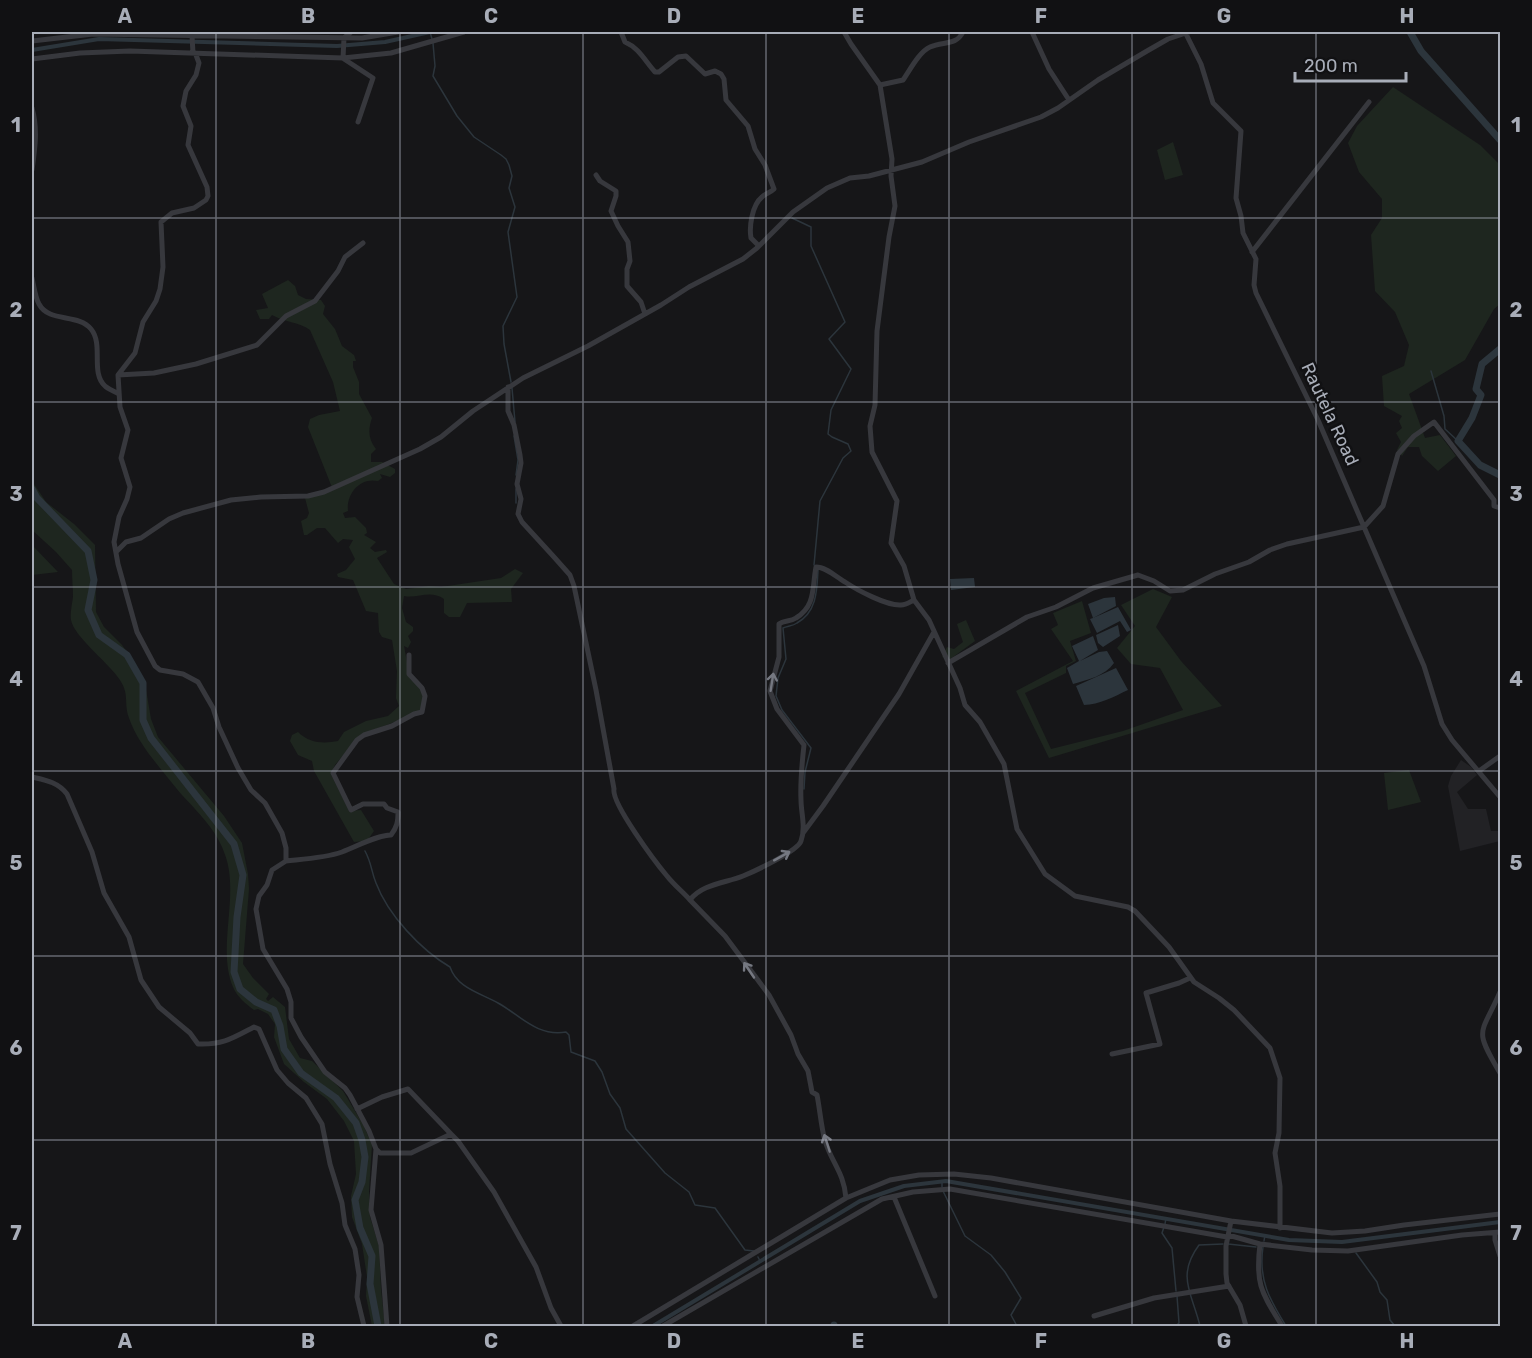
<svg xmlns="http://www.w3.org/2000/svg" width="1532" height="1358" viewBox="0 0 1532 1358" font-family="Rubik,sans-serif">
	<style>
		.built { fill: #222225 }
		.green { fill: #1e261f }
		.water { fill: #2c353c }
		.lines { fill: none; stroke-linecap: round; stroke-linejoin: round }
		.stream { stroke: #2c353c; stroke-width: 1.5 }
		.canal { stroke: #2c353c; stroke-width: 4 }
		.river { stroke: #2c353c; stroke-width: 7 }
		.minor { stroke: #37383d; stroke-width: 5 }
		.oneway { stroke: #757881 }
		.grid { fill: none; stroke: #a8adb8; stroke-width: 1.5; stroke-opacity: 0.55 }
		.labels { text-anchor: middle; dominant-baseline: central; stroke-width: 5; stroke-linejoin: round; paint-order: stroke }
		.street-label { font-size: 18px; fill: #a8adb8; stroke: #111113 }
		.neatline { fill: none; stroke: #a8adb8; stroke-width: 2 }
		.grid-label { font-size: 20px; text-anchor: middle; font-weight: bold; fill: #a8adb8 }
	</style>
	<rect width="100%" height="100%" fill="#161618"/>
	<path class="built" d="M1461,760L1471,767L1477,775L1457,792L1468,809H1486L1491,831H1499L1500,841L1460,851L1448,786L1451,776Z"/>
	<path class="green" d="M1393,87L1480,145L1500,165V304L1494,309L1465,360L1409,394L1425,438L1440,435L1456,456L1438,471L1422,456L1419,447H1408L1402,456L1397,450L1401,442L1396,433L1402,428L1399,421L1402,416L1384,406L1382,376L1404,366L1409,345L1395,312L1375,291L1371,235L1382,218V199L1359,172L1348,143L1357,126Z
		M1173,142L1183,175L1165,180L1157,150Z
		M288,280L295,286L298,295L306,299L321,300L325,306L323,314L335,329L342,346L354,355L356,361H353V367L359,382V394L372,418C368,429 368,439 376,449L371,454V462H382L395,469V473L390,477L380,474L382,478L378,481C360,477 346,494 348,511L343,513L345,518L355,517L366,528L367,533L364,535L376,542L370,548L375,552L386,550L387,552L377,558L394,584L406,589L429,586L441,587L501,578L515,569L523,573L511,589L512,602L467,603L460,617H449L444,613V599C430,589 418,599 404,596L402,608L406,622L413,627V631L408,636L411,642L408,648L404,646L410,679L419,686L424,696L421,712L360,735L335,765L331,774L349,811L361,810L374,831L367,841L354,842L314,771L312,761L298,755L290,741L292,735L298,732C309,743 323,744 338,741L344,732L366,721L388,716L399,706L396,698L397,671L392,640L382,637L379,632L378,613L366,611L353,580L338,577L337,574L346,570L355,559L349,547L353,540L343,539L338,543L325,528H317L307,535H304L301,521L307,518L309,513L305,498L333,490L308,427L310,419L319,415L340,411L333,382L310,330C299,322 284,322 272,315L269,319H260L256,310L268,308L262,294Z
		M32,481L46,502L74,524L95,545L96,612L104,627L122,645L136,664L146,689L151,719L158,737L224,816L242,843L248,874L249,889L243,964L253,978L269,994L266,999L268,1001L273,997L285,1007L289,1039L300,1058L312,1061L343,1091L364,1126L372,1145L369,1191L370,1217L379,1246L381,1289L385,1326H372L366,1296L367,1277L362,1244L352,1217L351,1196L356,1174L354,1141L344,1121L327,1099L304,1082L284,1064L274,1037L275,1024L268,1014L258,1009L254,1010C246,1004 237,997 233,987C216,946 241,894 224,852C214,824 189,805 172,783C157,764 137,742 129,718C123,701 131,694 117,676C106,661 74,636 71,620C70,613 72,604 73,597C73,588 72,579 72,570L56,552L32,530Z
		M32,545L58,572L32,575Z
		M1153,589L1172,597L1156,627L1181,661L1222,706L1049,758L1016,691L1073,661L1051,629L1058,625L1053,613L1082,601L1091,633L1070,641L1076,661L1066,666V673L1025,693L1051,749L1123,731L1183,710L1160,668L1131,664L1117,648L1135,626L1121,605Z
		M966,620L975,641L949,660L942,657L947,647L954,649L963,642L957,624Z
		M1409,770L1421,802L1388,810L1384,773Z"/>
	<path class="water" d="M974,578L975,587L951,590L950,579Z
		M1115,597L1116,606L1093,618L1118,607L1131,630L1127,632L1120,621L1097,633L1090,619L1093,618L1088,604L1104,598Z
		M1118,625L1120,636L1103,647L1098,643L1096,635Z
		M1093,636L1098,650L1080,661L1099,652L1107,651L1114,663C1105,676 1087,680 1073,684L1067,668L1079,661L1072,646Z
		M1116,668L1128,690C1115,696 1099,705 1084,705L1076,686Z"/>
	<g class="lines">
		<path class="stream" d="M430,32L432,39
			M433,43L435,66L433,76L457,116L474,137L501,155L506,159L509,165L512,176L509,188L515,207L508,232L517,297L503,326L504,344L511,382
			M792,218L811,227V246L845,322L829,339L851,369L831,410L828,434L832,437L848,444L851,451L843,458L820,501L814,565
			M1431,371L1444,416L1445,429L1458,441
			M512,388L515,422
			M514,436L518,460L516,475
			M516,489V503
			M804,789L805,772L811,748L782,710L776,696L778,678L786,659L783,628C788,626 793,626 797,623C817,612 817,590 818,570
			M365,851C372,864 371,871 376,883C388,915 421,950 450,967C457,988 480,993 498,1003C520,1015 537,1037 566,1032L569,1035L571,1052L595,1061L602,1072L610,1094L620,1108L626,1129L665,1173L689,1192L695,1205L715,1208L745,1250L754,1251
			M942,1181V1187
			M943,1191L965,1236L991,1255L1005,1272L1021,1298L1011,1315L1017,1326
			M1165,1224L1166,1218
			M1164,1227L1162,1233L1172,1248L1176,1291
			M1264,1241L1265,1235
			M1228,1244L1256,1247
			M1263,1247C1258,1280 1270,1300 1286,1326
			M1356,1253L1377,1282L1380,1292L1387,1300L1390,1320L1395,1326
			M758,1257L760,1261
			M1176,1326L1179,1323L1177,1296
			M1200,1326C1192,1293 1176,1276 1199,1245L1223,1244"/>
		<path class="canal" d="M32,50L99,39L337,46L385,42L430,32
			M653,1326L860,1201L904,1186L946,1181L1289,1240L1342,1242L1500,1222"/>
		<path class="river" d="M1410,32L1421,51L1500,140
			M1500,349L1482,364L1476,389L1481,395L1472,418L1458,441L1480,465L1500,475
			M32,489L37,498L88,551L94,580L88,610L99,635L127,655L143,683V720L151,738L234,844L243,875L237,917L234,972L240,989L256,1002L274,1010L280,1026L284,1049L301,1073L336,1098L356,1123L362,1140L365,1157L362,1182L355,1200L360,1228L372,1256L370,1284L378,1326
			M834,1325V1326"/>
		<path class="minor" d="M188,32L192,36L193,53
			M621,32L625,42C639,48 645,61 655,72H659L678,57L686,56L705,74L715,71L721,74L724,79L726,100L748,126L755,149L765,165L774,189C770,193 766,193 762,197C752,205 749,227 751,238L759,246
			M844,32L851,44L880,85L892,159L891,176L895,206L889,237L877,331L875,405L870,426L872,452L897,501L891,543L904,566L914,600L929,620L960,688L965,705L980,722L1004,764L1017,829L1045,874L1075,896L1128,907L1135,911L1169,947L1194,982L1219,998L1234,1010L1270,1048L1280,1078L1279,1133L1275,1153L1280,1186V1228
			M1032,32L1049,69L1069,100
			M1185,32L1201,64L1213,103L1241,131L1236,198L1241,216L1243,233L1256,259L1254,285L1256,293L1318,420L1364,527L1424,666L1442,724L1452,740L1500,797
			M32,41L93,34L362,38L398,32
			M196,55L199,63L196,75L186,91L183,106L191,126L188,145L207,187L208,196L206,200L194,208L172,213L161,222L163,267L160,289L156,301L143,322L135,353L118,375L120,407L128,430L121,458L130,487L127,499L119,517L114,542L118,564L137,632L155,666L160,670L183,674L198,682L213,708L219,727L238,768L251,790L265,803L282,833L286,848V861L272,870L267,885L259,896L256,909L263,949L287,989L291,1002V1018L301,1037L325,1072L345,1088L350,1095L369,1131L376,1149L380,1153H411L451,1134L458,1141L494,1192L536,1267L551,1308L561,1326
			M343,58L391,53L464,32
			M32,59L80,53L130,51L343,58L344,38L351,32
			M344,59L373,78L358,122
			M880,85L903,80C910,70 919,52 930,47C943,41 956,46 963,32
			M32,108C38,129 35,149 32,170
			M596,175L600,181L616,191V196L611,211L618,226L628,242L630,261L627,269V286L641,302L645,314
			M1252,252L1369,102
			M32,278C34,286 35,297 39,304C49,323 78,313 91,329C104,345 90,372 105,386C108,389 114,391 117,393
			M118,375L154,373L196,364L257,345L286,316L315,301L338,271L345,257L363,243
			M508,387V411L514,425L520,455L521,463L517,484L521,499L518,514L522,522L554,557L570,575L574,586L596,690L614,789C611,803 656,863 667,876C674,885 683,892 690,900
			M116,552L126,542L141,538L169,519L183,513L231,500L261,497L308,496L324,492L420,449L441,437L473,411L523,378L588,346L661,305L689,287L743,259L757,248L793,212L827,188L850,178L869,176L922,162L969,142L1041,117L1058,108L1098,80L1147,51L1168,39L1189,32
			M948,663L1027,617L1056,607L1093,588L1138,575L1154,581L1170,591L1183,590L1215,574L1249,562L1270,550L1287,544L1364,527L1383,506L1398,454L1414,436L1434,422L1494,500V506L1500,508
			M1479,771L1500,756
			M32,777C45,780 58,782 67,794L92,852L104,893L129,937L141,980L159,1007L190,1033L198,1044C223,1045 233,1038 254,1027L259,1029L277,1070L288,1083L306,1098L322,1124L330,1164L342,1203L345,1225L355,1249L359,1275L357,1297L364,1326
			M803,833L823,806L899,694L934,632
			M286,861C305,859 325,858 342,852C358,846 377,835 391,835C397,827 398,822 398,812L387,808L384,804H363L351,810L333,773L357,740L364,735L392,726L414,714L422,712L425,696L422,688L409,674V655
			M1500,992C1481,1036 1473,1027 1500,1073
			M1112,1054L1160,1044L1146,993L1179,983L1190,978
			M357,1109L382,1097L408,1089L451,1134
			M376,1149L371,1210L381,1245L387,1326
			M894,1197L935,1296
			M846,1198C844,1173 832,1163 825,1141C821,1126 820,1110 817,1095L812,1092L808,1071L798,1054L791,1035L769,995L725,936L690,900C702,884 726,883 743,876C755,871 798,851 801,841C806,827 801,813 801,800C800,781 802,763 804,745L777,709L770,691L779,657V624C784,620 790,622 796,618C816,606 812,587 816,567C826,567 836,577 845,582C857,590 887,606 901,605C906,605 910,602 914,600
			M1231,1221L1226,1246V1274L1227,1283L1240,1305L1246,1326
			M1495,1233V1240L1500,1256
			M1228,1235L1260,1244L1312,1250L1348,1251L1462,1235L1500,1232
			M1260,1244C1255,1285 1262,1293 1282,1326
			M1094,1316L1154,1298L1229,1286
			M633,1326L846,1198L890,1180L919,1175L954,1174L991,1178L1231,1221L1332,1233L1365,1231L1404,1225L1500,1214
			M663,1326L882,1199L913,1192L950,1189L1227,1237"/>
	</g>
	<defs><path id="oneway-shaft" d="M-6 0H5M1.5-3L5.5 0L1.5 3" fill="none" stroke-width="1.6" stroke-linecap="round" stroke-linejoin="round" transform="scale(1.5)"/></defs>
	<g class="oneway">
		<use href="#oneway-shaft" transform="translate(772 682) rotate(-81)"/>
		<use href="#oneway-shaft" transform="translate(782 856) rotate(-29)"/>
		<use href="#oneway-shaft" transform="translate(749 970) rotate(-124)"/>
		<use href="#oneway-shaft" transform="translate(827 1143) rotate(-108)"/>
	</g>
	<path class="grid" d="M216,32V1326M400,32V1326M583,32V1326M766,32V1326M949,32V1326M1132,32V1326M1316,32V1326M32,218H1500M32,402H1500M32,587H1500M32,771H1500M32,956H1500M32,1140H1500"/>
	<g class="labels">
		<g class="street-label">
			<text transform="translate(1330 414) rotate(65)">Rautela Road</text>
		</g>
	</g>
	<rect width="1532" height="1358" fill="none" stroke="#111113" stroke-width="66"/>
	<path d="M1295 72v9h111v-9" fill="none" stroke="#a8adb8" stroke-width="3"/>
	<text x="1304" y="72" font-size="18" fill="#a8adb8" stroke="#111113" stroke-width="4.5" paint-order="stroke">200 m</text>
	<rect x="33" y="33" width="1466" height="1292" class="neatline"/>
	<g class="grid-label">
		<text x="125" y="23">A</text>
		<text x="308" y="23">B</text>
		<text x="491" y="23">C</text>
		<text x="674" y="23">D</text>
		<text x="858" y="23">E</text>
		<text x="1041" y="23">F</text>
		<text x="1224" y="23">G</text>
		<text x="1407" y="23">H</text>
		<text x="16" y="132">1</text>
		<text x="1516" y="132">1</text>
		<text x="16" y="317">2</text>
		<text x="1516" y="317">2</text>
		<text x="16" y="501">3</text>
		<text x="1516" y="501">3</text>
		<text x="16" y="686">4</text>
		<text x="1516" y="686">4</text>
		<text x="16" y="870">5</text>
		<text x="1516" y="870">5</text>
		<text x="16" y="1055">6</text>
		<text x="1516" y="1055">6</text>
		<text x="16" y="1240">7</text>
		<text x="1516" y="1240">7</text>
		<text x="125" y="1348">A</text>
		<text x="308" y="1348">B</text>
		<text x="491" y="1348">C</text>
		<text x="674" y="1348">D</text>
		<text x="858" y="1348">E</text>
		<text x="1041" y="1348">F</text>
		<text x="1224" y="1348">G</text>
		<text x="1407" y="1348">H</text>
	</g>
</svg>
